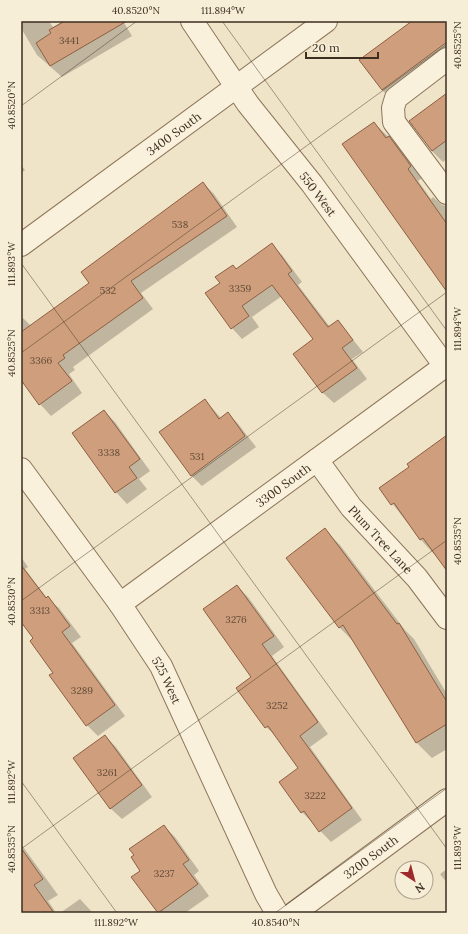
<svg xmlns="http://www.w3.org/2000/svg" width="468" height="934" viewBox="0 0 468 934" font-family="Lora,serif">
	<style>
		.shadow { fill: #0003 }
		.building { fill: #cf9f7d; stroke: #8d5f41 }
		.lines { fill: none; stroke-linecap: round; stroke-linejoin: round }
		.minor-casing { stroke: #8d765c; stroke-width: 24 }
		.minor { stroke: #faf1dc; stroke-width: 22 }
		.ticks { fill: none; stroke: #3d2e20; stroke-width: 1; stroke-opacity: 0.45 }
		.labels { text-anchor: middle; dominant-baseline: central; stroke-width: 3; stroke-linejoin: round; paint-order: stroke }
		.number-label { font-size: 10px; fill: #624a37 }
		.street-label { font-size: 12px; fill: #3d2e20; stroke: #f7eed8 }
		.neatline { fill: none; stroke: #3d2e20; stroke-width: 1.5 }
		.ticks-label { font-size: 10px; text-anchor: middle; fill: #3d2e20 }
	</style>
	<rect width="100%" height="100%" fill="#f0e4c8"/>
	<path class="shadow" d="M21,21H49L53,27L63,21H123L132,36L62,77L37,55L21,28Z
		M414,21H447V61L393,101L382,90L361,60Z
		M447,94V159L443,162L432,151Z
		M374,123L400,148L422,178L418,181L431,199L433,197L442,205L447,206V290Z
		M21,165L25,170L21,173Z
		M203,183L214,194L237,227L141,293L153,309L73,367L75,370L69,374L82,393L51,416L40,404L21,378V320L23,318L31,326L90,283Z
		M272,245L282,255L302,282L298,285L330,327L338,321L363,352L352,359L367,379L334,403L323,393L294,354L314,339L282,296L252,317L259,327L242,339L232,328L236,270Z
		M205,400L221,418L228,413L239,425L256,447L202,486L191,475Z
		M104,411L115,422L150,471L139,479L147,489L127,504L116,492L73,433Z
		M447,436V568L421,540L380,488L410,467Z
		M325,530L340,545L405,630L414,639L447,694V749L432,758L417,743L355,643L339,627Z
		M21,557L28,567L25,569L47,598L59,608L81,637L72,643L125,716L98,736L87,725L35,638L21,620Z
		M237,586L248,597L284,647L272,656L328,734L310,747L362,820L331,842L302,812L300,768L278,738L266,727L252,677Z
		M105,736L116,747L152,797L122,819L110,808Z
		M164,826L175,837L199,871L194,875L209,896L185,913H159L133,877L142,871Z
		M21,844L58,895L48,901L55,911L52,913H21Z
		M447,869V883L440,874Z
		M80,899L93,913H60Z"/>
	<path class="building" d="M65,21H127L50,66L36,43L51,33L49,30Z
		M412,21H447V42L382,90L359,60Z
		M447,93V140L432,151L409,121Z
		M374,122L386,138L389,136L411,166L408,169L447,224V292L342,144Z
		M203,182L227,216L131,281L143,298L63,355L65,358L58,363L72,381L39,405L21,380V332L89,283L81,272Z
		M272,243L292,271L288,274L328,327L338,320L353,340L342,348L357,368L322,393L293,354L313,339L272,285L242,306L249,316L231,329L205,293L220,283L215,277L233,265L236,269Z
		M205,399L219,419L228,412L245,436L191,476L159,432Z
		M104,410L140,459L129,467L137,478L115,493L72,433Z
		M447,435V571L423,538L420,540L394,503L391,505L379,488L409,467L407,464Z
		M325,528L397,624L399,623L447,702V724L416,743L343,625L339,628L286,558Z
		M21,565L46,598L48,596L70,626L62,632L115,705L86,726L49,675L53,673L30,641L33,638L21,622Z
		M237,585L274,636L262,644L318,722L300,736L352,808L319,832L304,811L301,813L279,782L298,768L268,726L265,728L236,688L251,677L203,609Z
		M105,735L142,785L110,809L73,758Z
		M164,825L189,860L183,864L198,884L158,913L131,877L140,871L131,857L134,855L129,849Z
		M21,848L43,879L34,885L54,913H21Z"/>
	<g class="lines">
		<defs>
			<g id="minor">
				<path d="M447,59L396,98L393,108L394,122L447,193"/>
				<path id="s1" d="M21,245L326,21"/>
				<path id="s2" d="M317,460L351,507L417,578L447,618"/>
				<path id="s3" d="M21,469L120,604L161,666L266,894L277,913"/>
				<path id="s4" d="M120,604L445,366L312,184L248,104L192,21"/>
				<path id="s5" d="M294,913L447,800"/>
			</g>
		</defs>
		<use href="#minor" class="minor-casing"/>
		<use href="#minor" class="minor"/>
	</g>
	<path class="ticks" d="M222,21L447,331M21,106L137,21M21,263L447,849M21,353L447,44M21,601L447,292M21,781L117,913M21,849L447,540M275,913L447,788"/>
	<g class="labels">
		<g class="number-label">
			<text x="69" y="40">3441</text>
			<text x="180" y="224">538</text>
			<text x="240" y="288">3359</text>
			<text x="108" y="290">532</text>
			<text x="41" y="360">3366</text>
			<text x="109" y="452">3338</text>
			<text x="197" y="456">531</text>
			<text x="40" y="610">3313</text>
			<text x="236" y="619">3276</text>
			<text x="82" y="690">3289</text>
			<text x="277" y="705">3252</text>
			<text x="107" y="772">3261</text>
			<text x="315" y="795">3222</text>
			<text x="164" y="873">3237</text>
		</g>
		<g class="street-label">
			<text stroke="none"><textPath href="#s1" startOffset="189">3400 South</textPath></text>
			<text transform="translate(318 194) rotate(53)">550 West</text>
			<text stroke="none"><textPath href="#s4" startOffset="202">3300 South</textPath></text>
			<text stroke="none"><textPath href="#s2" startOffset="102">Plum Tree Lane</textPath></text>
			<text stroke="none"><textPath href="#s3" startOffset="257">525 West</textPath></text>
			<text stroke="none"><textPath href="#s5" startOffset="95">3200 South</textPath></text>
		</g>
	</g>
	<rect width="468" height="934" fill="none" stroke="#f7eed8" stroke-width="44"/>
	<g transform="translate(414 880) rotate(144)"><circle r="19" fill="#f7eed8" stroke="#ada18e"/>
	<path d="M0-3L7 15L0 10L-7 15Z" fill="#9e2a2b"/>
	<text y="-6" font-size="11" font-weight="bold" text-anchor="middle" fill="#3d2e20">N</text>
	</g>
	<path d="M306 52v6h72v-6" fill="none" stroke="#3d2e20" stroke-width="2"/>
	<text x="312" y="52" font-size="12" fill="#3d2e20" stroke="#f7eed8" stroke-width="3" paint-order="stroke">20 m</text>
	<rect x="22" y="22" width="424" height="890" class="neatline"/>
	<g class="ticks-label">
		<text x="136" y="14">40.8520°N</text>
		<text x="223" y="14">111.894°W</text>
		<text transform="translate(457 45) rotate(-90)" y="4">40.8525°N</text>
		<text transform="translate(11 105) rotate(-90)" y="4">40.8520°N</text>
		<text transform="translate(11 264) rotate(-90)" y="4">111.893°W</text>
		<text transform="translate(457 329) rotate(-90)" y="4">111.894°W</text>
		<text transform="translate(11 353) rotate(-90)" y="4">40.8525°N</text>
		<text transform="translate(457 541) rotate(-90)" y="4">40.8535°N</text>
		<text transform="translate(11 601) rotate(-90)" y="4">40.8530°N</text>
		<text transform="translate(11 782) rotate(-90)" y="4">111.892°W</text>
		<text transform="translate(457 848) rotate(-90)" y="4">111.893°W</text>
		<text transform="translate(11 849) rotate(-90)" y="4">40.8535°N</text>
		<text x="116" y="926">111.892°W</text>
		<text x="276" y="926">40.8540°N</text>
	</g>
</svg>
